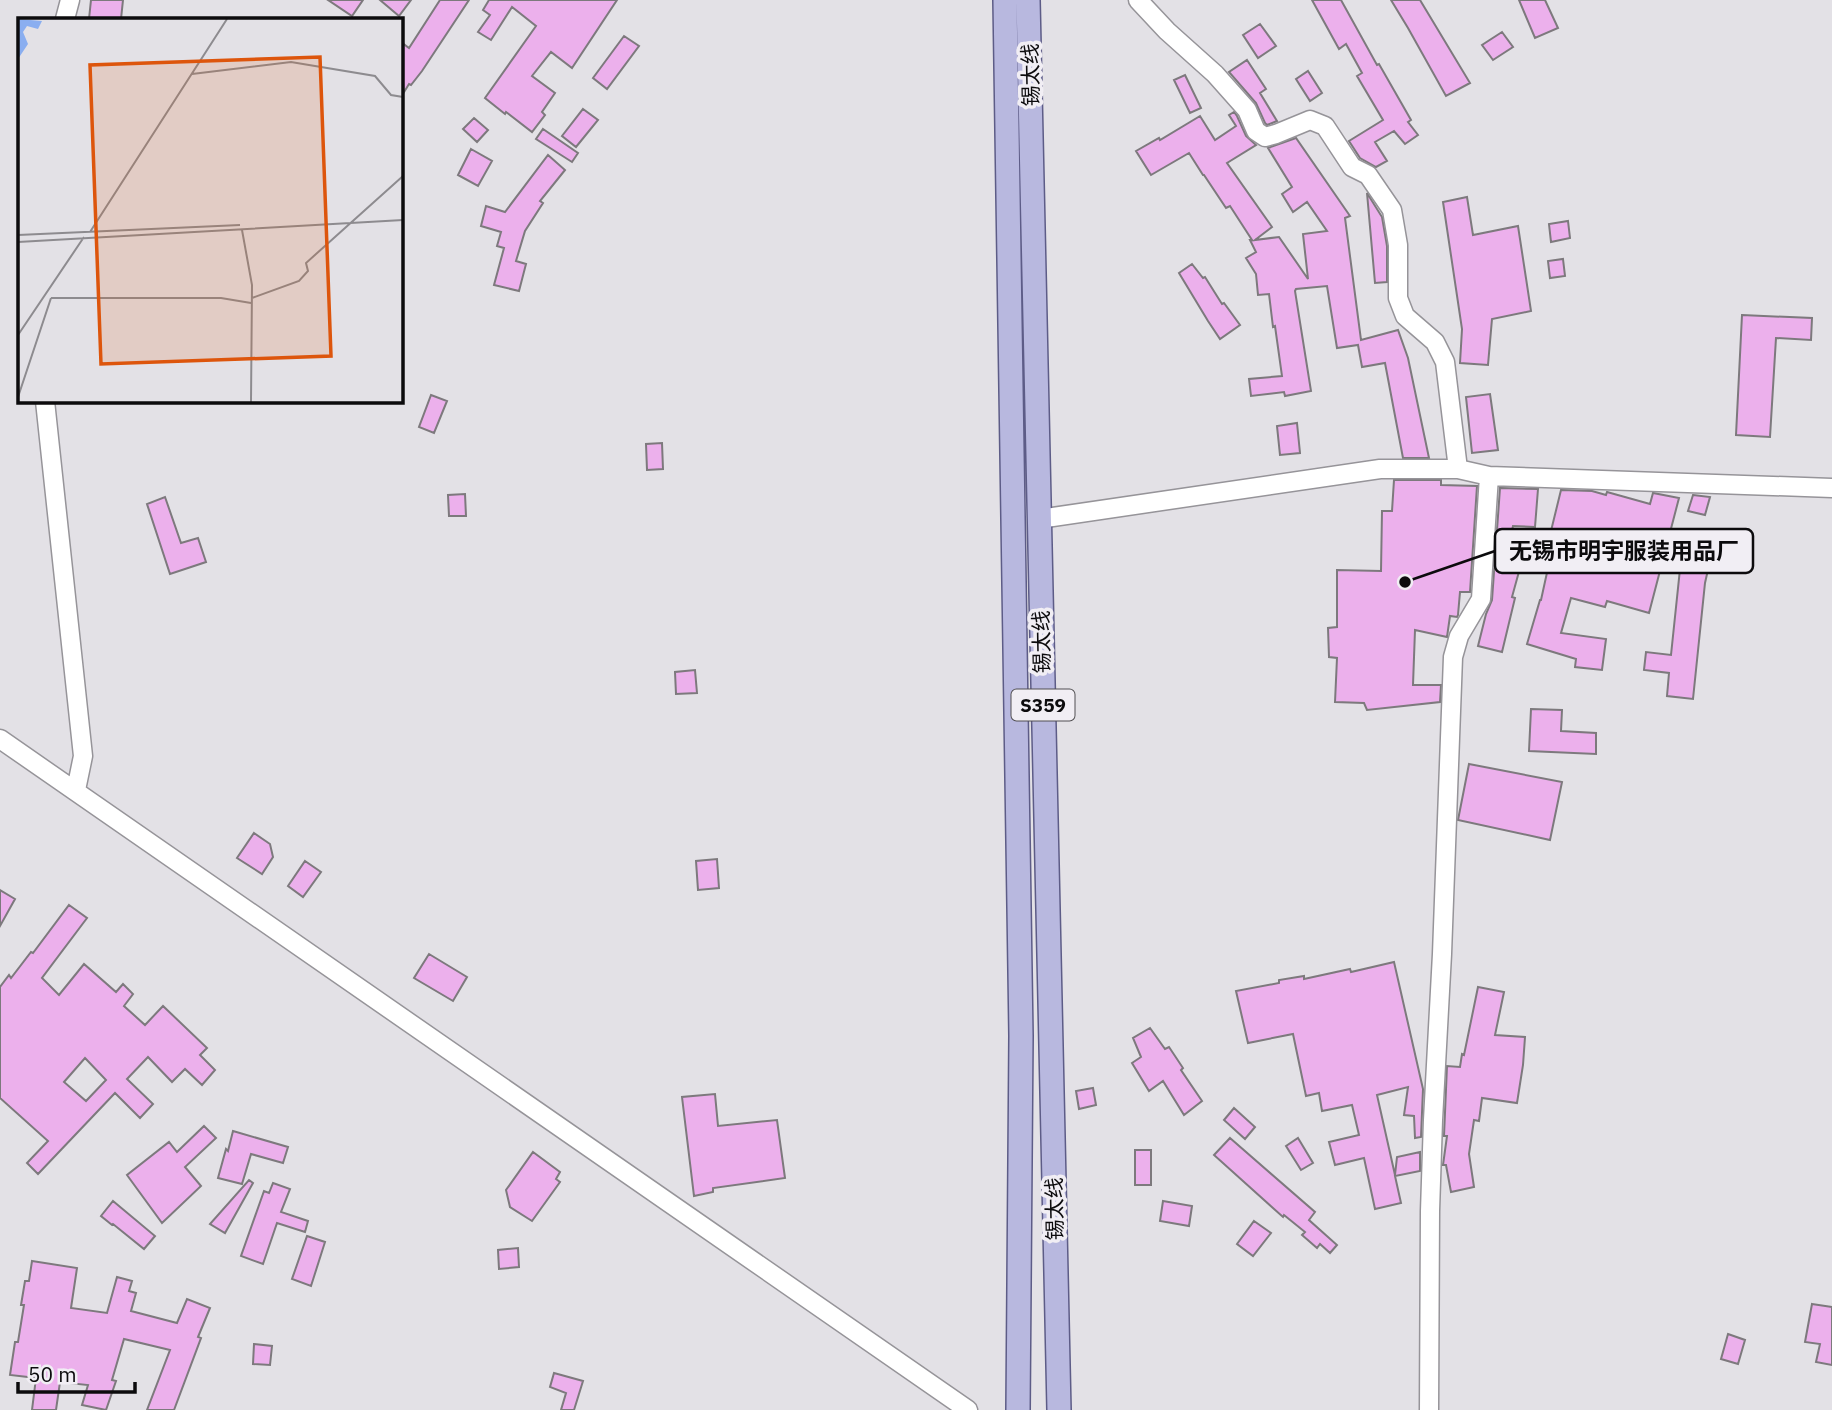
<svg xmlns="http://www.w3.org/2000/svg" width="1832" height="1410" viewBox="0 0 1832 1410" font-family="'IBM Plex Sans','Noto Sans SC',sans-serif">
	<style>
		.building { fill: #ecb0ec; stroke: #7d797d; stroke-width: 2; fill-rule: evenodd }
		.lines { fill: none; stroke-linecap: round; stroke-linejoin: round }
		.minor-casing { stroke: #969499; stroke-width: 21 }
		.major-casing { stroke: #5d5c87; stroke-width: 26 }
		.minor { stroke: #fff; stroke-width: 18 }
		.major { stroke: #b8b8df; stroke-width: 23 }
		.labels { text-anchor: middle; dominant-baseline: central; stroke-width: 7; stroke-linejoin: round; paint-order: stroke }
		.shield { fill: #f1eef4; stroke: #514f52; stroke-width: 2 }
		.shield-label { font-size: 19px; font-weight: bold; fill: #0c0b0d }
		.street-label { font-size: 21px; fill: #0c0b0d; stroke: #f1eef4 }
		.inset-road { fill: none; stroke: #8d8b8f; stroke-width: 2 }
		.view { fill: #dd550c; fill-opacity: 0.15; stroke: #dd550c; stroke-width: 3.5 }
		.inset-edge { fill: none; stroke: #0c0b0d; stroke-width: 3.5 }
		.leader { fill: none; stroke: #0c0b0d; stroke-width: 2.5 }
		.callout-dot { fill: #0c0b0d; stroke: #f1eef4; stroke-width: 2.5 }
		.callout { fill: #f1eef4; stroke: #0c0b0d; stroke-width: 2.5 }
		.callout-label { font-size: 23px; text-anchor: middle; font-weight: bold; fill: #0c0b0d }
	</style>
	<rect width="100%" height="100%" fill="#e3e1e6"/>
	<path class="building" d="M91,0H123L121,19H89Z
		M328,0H363L352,16Z
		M380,0H411L399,16Z
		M440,0H469L422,71L411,85L409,84L401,97V42L409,48Z
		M489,0H617L572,68L551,52L532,76L555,93L542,112L545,115L532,132L506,112L505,114L485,98L536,26L512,7L491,40L478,32L490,15L483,10Z
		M1312,0H1341L1377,65L1379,64L1411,120L1408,122L1418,135L1405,144L1394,131L1375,142L1387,161L1376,167L1360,158L1349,141L1383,120L1357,76L1362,73L1346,44L1339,49Z
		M1391,0H1420L1470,83L1446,96L1408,28Z
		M1519,0H1545L1558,28L1535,38Z
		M1260,24L1276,46L1258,58L1243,35Z
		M1502,32L1513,47L1493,60L1482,45Z
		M624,36L639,46L607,89L593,78Z
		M1247,60L1266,89L1260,93L1277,121L1267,125L1265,123L1256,103L1229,72Z
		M1308,71L1322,93L1310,101L1296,79Z
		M1185,75L1201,108L1190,113L1174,80Z
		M583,109L598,120L576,147L562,136Z
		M1234,112L1237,116L1246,136L1256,145L1227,163L1272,227L1255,240L1279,237L1308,279L1303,234L1327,231L1307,202L1293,212L1282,194L1292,187L1268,148L1296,138L1350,216L1345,218L1361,340L1398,330L1408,358L1429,458H1403L1385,363L1362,367L1358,345L1337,348L1327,286L1296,289L1295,291L1311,391L1285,396L1284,392L1251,396L1249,379L1282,376L1275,326L1273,327L1269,294L1258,295L1256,274L1246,258L1256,252L1250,240H1252L1230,206L1226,208L1204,175H1203L1189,153L1151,175L1136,151L1159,138L1160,140L1200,116L1215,140L1236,126L1229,115Z
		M474,118L488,130L477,142L463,129Z
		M543,129L578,153L572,162L536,139Z
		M471,149L492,161L478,186L458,175Z
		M548,155L565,170L540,201L543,203L525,231L516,261L526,264L519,291L494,285L504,248L497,246L501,232L481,226L486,206L505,212Z
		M1367,193L1382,217L1387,246V282L1375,283Z
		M1467,197L1473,235L1518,226L1531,311L1492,319L1488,365L1460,363L1462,329L1443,202Z
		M1568,221L1570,238L1551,242L1549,224Z
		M1563,259L1565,276L1550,278L1548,261Z
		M1192,264L1203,278L1205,277L1222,304L1224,303L1240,325L1220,339L1208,321L1179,273Z
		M1742,315L1812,318L1811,340L1776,338L1770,437L1736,435Z
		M1490,394L1498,450L1472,453L1466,397Z
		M431,395L447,401L434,433L419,427Z
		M1297,423L1300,453L1280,455L1277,426Z
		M662,443L663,469L647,470L646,444Z
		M1394,480H1441V485L1477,486L1470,592H1460L1458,615L1457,617L1450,616L1447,637L1415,630L1413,685H1441L1440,702L1367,710L1364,703L1335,702L1337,658L1329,657L1328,628L1337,627V570L1381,571L1382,511H1392Z
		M1500,488L1538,489L1535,527L1513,526L1507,553L1523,557L1512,597L1515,598L1502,652L1478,646L1486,614L1492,600Z
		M1561,490L1592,491L1606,495L1607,492L1650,504L1653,493L1679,498L1649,613L1607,601L1605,607L1571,598L1561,633L1606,639L1602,670L1575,667L1576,659L1527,644L1540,600H1541L1555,536L1550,535Z
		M465,494L466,516H449L448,495Z
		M1693,495L1710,497L1705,515L1688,511Z
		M165,497L181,543L198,538L206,562L170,574L147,504Z
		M1698,530L1716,534L1705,583L1693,699L1667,696L1669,673L1644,670L1646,652L1671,655L1682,550L1693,552Z
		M695,670L697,693L676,694L675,672Z
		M1531,709L1562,710L1561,731L1596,733V754L1529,751Z
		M1469,764L1562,782L1550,840L1458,820Z
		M254,833L270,844L273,857L262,874L237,858Z
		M717,859L719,888L698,890L696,861Z
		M305,861L321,872L303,897L288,886Z
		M0,890L15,899L0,926Z
		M69,905L87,918L42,978L59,995L84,964L116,992L123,984L133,994L124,1006L145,1025L163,1006L207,1048L200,1055L215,1070L202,1085L185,1069L172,1082L148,1057L127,1079L153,1104L140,1118L115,1093L38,1174L27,1163L48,1141L0,1098V987L9,975L11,978L31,952L33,953ZM85,1058L106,1080L86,1101L64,1082Z
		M429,954L467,977L453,1001L414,978Z
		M1394,962L1423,1089L1421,1137L1415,1138L1414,1116L1404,1115L1408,1087L1377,1095L1395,1175L1397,1157L1420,1152V1171L1395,1176L1401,1203L1375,1209L1364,1158L1335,1165L1329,1142L1359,1135L1352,1105L1322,1111L1319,1093L1306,1096L1293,1034L1248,1043L1236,991L1279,983V980L1304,976V979L1350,969L1351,972Z
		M1478,987L1504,992L1495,1035L1525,1037L1523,1065L1517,1103L1482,1098L1479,1121L1474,1120L1469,1154L1474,1187L1451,1192L1446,1165H1443L1447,1136H1444L1447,1066L1460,1067L1462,1054L1464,1055Z
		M1150,1028L1165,1049L1169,1047L1183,1068L1181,1070L1202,1101L1184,1115L1163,1081L1149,1091L1132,1063L1141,1057L1133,1038Z
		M1093,1088L1096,1105L1079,1109L1076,1091Z
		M715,1094L718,1126L777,1120L785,1178L713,1188V1192L694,1196L682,1097Z
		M1234,1108L1255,1127L1245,1139L1224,1120Z
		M204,1126L216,1138L185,1167L201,1186L162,1223L127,1175L169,1142L177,1152Z
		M233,1131L288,1147L283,1163L251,1154L242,1184L218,1178L226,1149L228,1151Z
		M1230,1138L1315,1212L1309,1220L1337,1245L1330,1253L1320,1244L1317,1248L1302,1235L1305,1232L1284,1215L1283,1217L1214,1155Z
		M1298,1138L1313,1163L1301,1170L1286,1146Z
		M1135,1150H1151V1185H1135Z
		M533,1152L560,1172L556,1179L560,1182L532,1221L510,1207L506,1190Z
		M249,1180L253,1183L225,1233L210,1224Z
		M273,1183L290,1189L281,1212L308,1221L305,1232L277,1223L263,1264L241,1256L264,1191L269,1193Z
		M113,1201L155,1236L144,1249L113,1224L112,1225L101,1216Z
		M1163,1201L1192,1206L1189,1226L1160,1221Z
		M1254,1221L1271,1233L1253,1256L1237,1244Z
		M307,1236L325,1242L311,1286L292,1279Z
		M518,1248L519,1267L499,1269L498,1250Z
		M32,1261L77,1268L71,1308L107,1313L117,1277L132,1281L129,1291L136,1293L131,1311L177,1323L187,1299L210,1308L198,1337L201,1338L174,1410H147L170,1350L124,1339L112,1380L116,1381L106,1410L82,1405L88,1385L60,1382L56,1410H32L36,1378L10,1375L15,1342H18L24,1305H21L25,1281H29Z
		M1812,1304L1832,1307V1365L1816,1362L1820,1344L1805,1342Z
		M1728,1334L1745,1340L1738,1364L1721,1359Z
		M254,1344L272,1346L270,1365L253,1364Z
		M554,1373L583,1381L574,1410H561L566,1393L550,1387Z"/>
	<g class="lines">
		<defs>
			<path id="minor" d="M1138,0L1167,31L1215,74L1247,110L1256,131L1265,137L1276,134L1310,120L1325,126L1352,167L1368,175L1392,210L1398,245V298L1405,316L1435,342L1445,362L1458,469
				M65,19L70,0
				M45,401L83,756L76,790
				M1039,519L1380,469H1458L1489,476L1832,488
				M0,739L968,1410
				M1429,1410L1430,1211L1433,1120L1442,954L1453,657L1459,636L1481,599L1489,476"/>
			<path id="major" d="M1005,0L1021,1036L1018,1410
				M1028,0L1059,1410"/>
		</defs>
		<use href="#minor" class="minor-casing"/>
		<use href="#major" class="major-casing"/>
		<use href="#minor" class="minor"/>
		<use href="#major" class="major"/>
	</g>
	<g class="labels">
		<rect class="shield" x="1011.5" y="689.5" width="63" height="31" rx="5"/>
		<g class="shield-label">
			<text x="1043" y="705">S359</text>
		</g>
		<g class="street-label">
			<text transform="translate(1030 75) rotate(-91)">锡太线</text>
			<text transform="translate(1041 642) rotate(-91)">锡太线</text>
			<text transform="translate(1054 1209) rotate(-91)">锡太线</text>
		</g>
	</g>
	<g transform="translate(18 18)">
		<rect width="385" height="385" fill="#e3e1e6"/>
		<path d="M0,1L24,3L20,11L9,8L5,14L10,26L0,41Z" fill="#8aaef0"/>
		<path class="inset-road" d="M174,56L273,44L357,58L373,77L385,79M224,212L234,267L233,384M72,214L209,1M0,217L222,207M0,224L385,202M33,280H203L233,285M234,280L281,263L290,253L288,245L385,158M0,317L66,219M0,379L33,280"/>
		<path class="view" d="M302,39L313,338L83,346L72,47Z"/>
		<rect width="385" height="385" class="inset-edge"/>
	</g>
	<path class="leader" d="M1405 582L1495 551"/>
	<circle class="callout-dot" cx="1405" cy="582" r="7"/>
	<rect class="callout" x="1495" y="529" width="258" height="44" rx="7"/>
	<g class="callout-label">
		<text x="1624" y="559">无锡市明宇服装用品厂</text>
	</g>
	<path d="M18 1382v10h117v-10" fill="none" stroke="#0c0b0d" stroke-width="3.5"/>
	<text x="28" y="1382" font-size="21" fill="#0c0b0d" stroke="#f1eef4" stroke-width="5" paint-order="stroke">50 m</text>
</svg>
